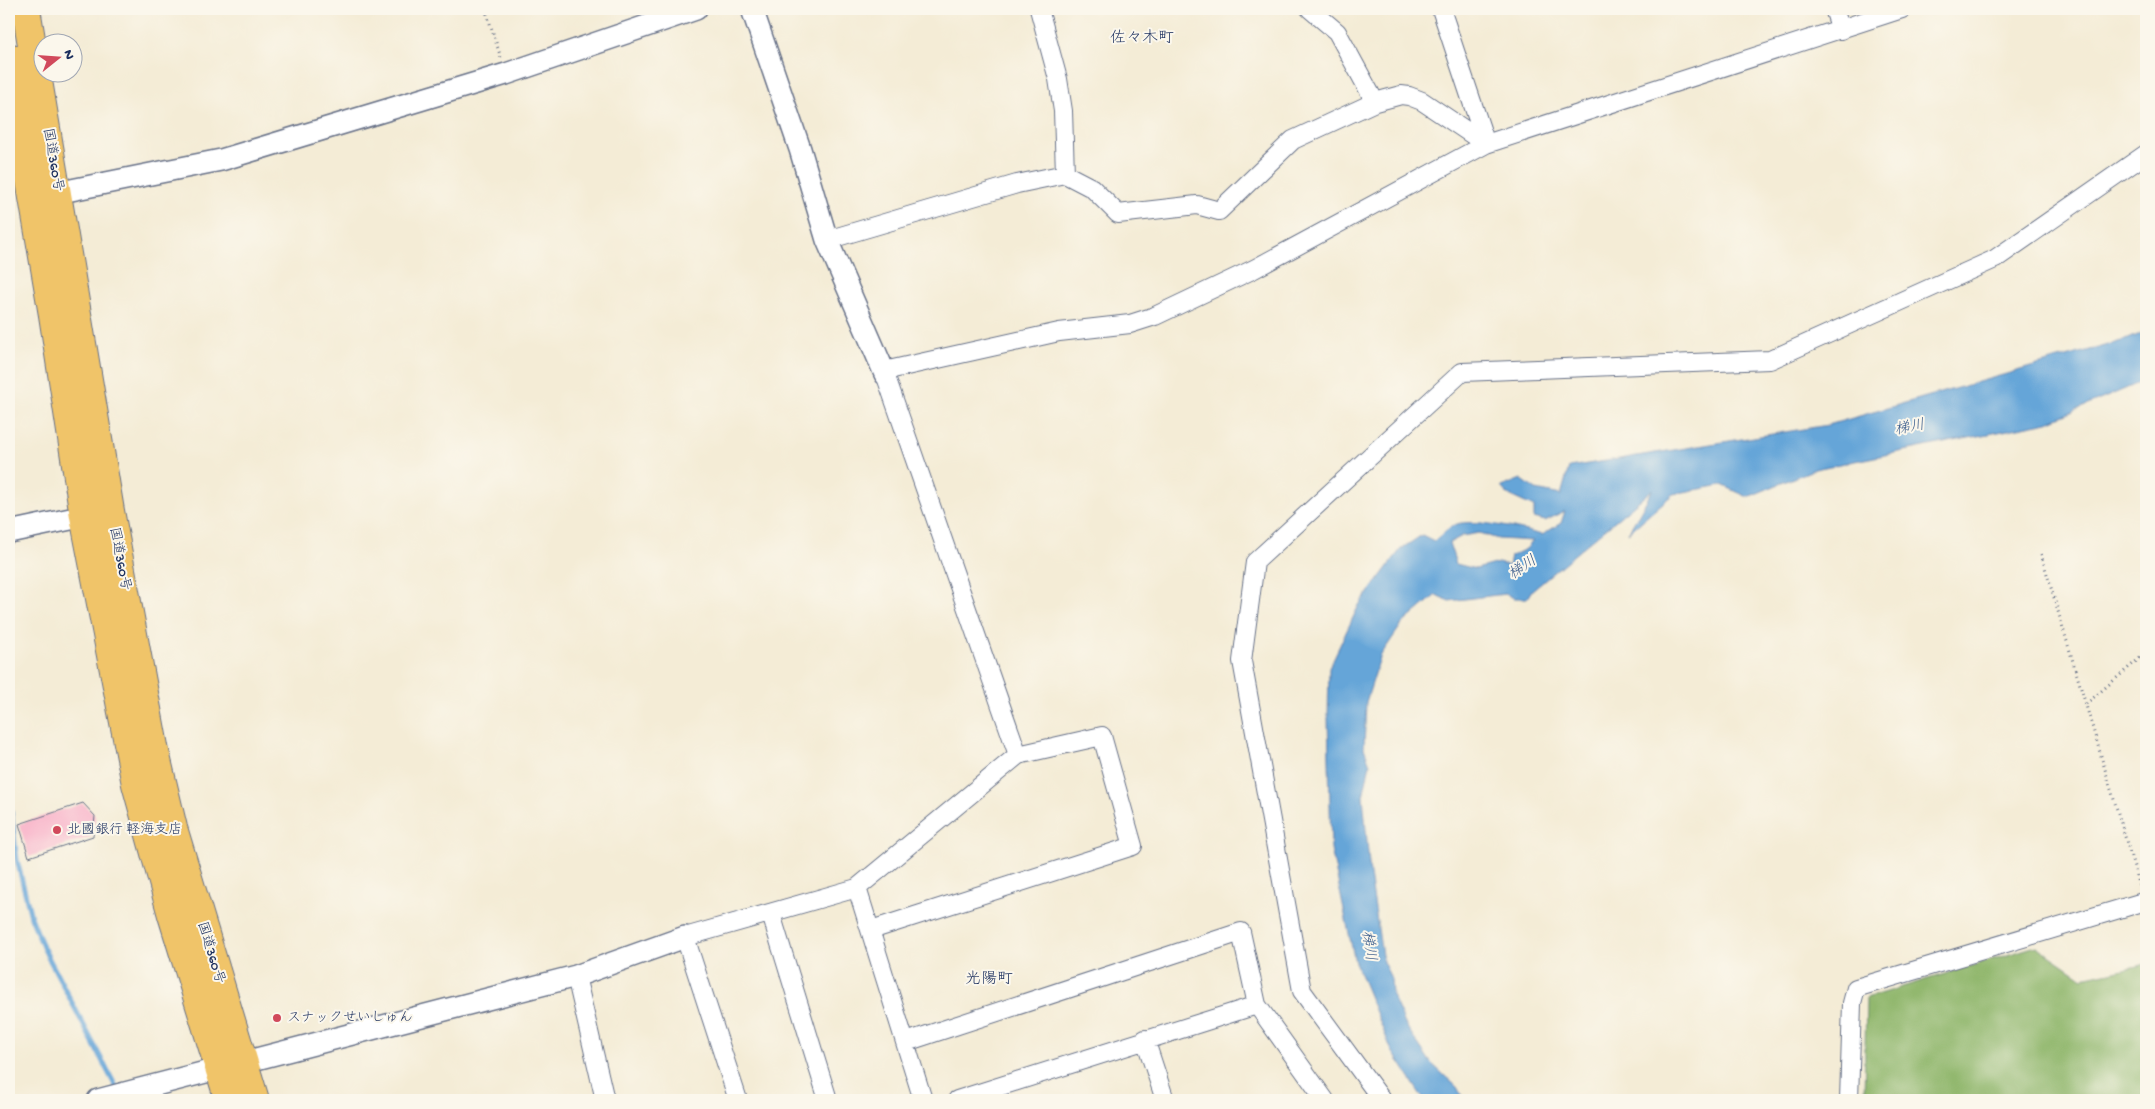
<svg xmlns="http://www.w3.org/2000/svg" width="2155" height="1109" viewBox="0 0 2155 1109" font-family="'Gochi Hand','Klee One',sans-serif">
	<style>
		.forest { fill: #92b86e; stroke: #567466 }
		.water { fill: #65a5d8; stroke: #406a9b; fill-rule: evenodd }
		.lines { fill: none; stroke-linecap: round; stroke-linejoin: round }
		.stream { stroke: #65a5d8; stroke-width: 5 }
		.building { fill: #f8a9c4 }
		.minor-casing { stroke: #677188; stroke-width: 20 }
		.tertiary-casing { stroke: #677188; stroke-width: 24 }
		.trunk-casing { stroke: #677188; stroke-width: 30 }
		.path { stroke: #677188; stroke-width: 3; stroke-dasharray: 1 4; stroke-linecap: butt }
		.minor { stroke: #fff; stroke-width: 18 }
		.tertiary { stroke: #fff; stroke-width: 21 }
		.trunk { stroke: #f0c469; stroke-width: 28 }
		.poi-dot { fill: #d1495b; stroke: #fbf7ec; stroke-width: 2 }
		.labels { text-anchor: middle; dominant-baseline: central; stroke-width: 4; stroke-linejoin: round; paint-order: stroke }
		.street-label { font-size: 14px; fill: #1b2f5e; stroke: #fbf7ec }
		.poi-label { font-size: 14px; fill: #1b2f5e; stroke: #fbf7ec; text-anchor: start }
		.water-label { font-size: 15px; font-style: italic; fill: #355889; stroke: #fbf7ec }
		.quarter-label { font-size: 16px; fill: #1b2f5e; stroke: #fbf7ec }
	</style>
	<rect width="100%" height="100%" fill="#fbf7ec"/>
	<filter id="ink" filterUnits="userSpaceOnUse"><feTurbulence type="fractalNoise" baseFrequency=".02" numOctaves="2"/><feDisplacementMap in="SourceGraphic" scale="10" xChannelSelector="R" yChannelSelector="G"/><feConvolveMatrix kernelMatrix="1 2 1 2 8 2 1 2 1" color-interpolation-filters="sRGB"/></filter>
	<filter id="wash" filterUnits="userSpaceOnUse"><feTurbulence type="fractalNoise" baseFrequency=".0096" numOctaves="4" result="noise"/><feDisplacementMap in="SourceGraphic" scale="20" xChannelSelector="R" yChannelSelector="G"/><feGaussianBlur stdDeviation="1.12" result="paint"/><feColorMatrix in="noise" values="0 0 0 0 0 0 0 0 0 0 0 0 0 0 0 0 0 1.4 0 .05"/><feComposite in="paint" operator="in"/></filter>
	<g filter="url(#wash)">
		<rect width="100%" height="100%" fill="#f4ecd6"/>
		<path class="forest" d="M2036,946L2083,978L2146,964V1100H1864L1866,998Z"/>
		<path class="water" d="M2146,331V380L2048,422L1815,469L1748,497L1722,485L1673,494L1628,533L1653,489L1532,590L1527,598H1514L1505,594L1449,601L1436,595L1402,624L1381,655L1366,702L1364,748L1370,764L1363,796L1370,875L1383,962L1391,978L1392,995L1406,1026L1431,1063L1457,1087L1464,1100H1424L1392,1051L1355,962L1331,849L1328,717L1329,668L1359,605L1401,549L1422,535L1434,541C1440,536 1446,530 1452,526C1468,516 1524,530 1542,535L1561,523L1565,511L1545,521L1534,518V507L1508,495L1501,487L1521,479L1536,490L1561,495L1569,467L1828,425L2125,340ZM1479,533L1498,539L1533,541L1526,549L1511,556L1509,566L1498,563L1476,569L1456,564L1449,543L1462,536Z"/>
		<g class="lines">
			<path class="stream" d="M9,795L17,860L31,917L43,947L117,1089"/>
		</g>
		<g id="blocks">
			<path class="building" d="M83,803L95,816L93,836L29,857L19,824Z"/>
		</g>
	</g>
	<g filter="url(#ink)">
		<use href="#blocks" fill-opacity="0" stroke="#677188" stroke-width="1"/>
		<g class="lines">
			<defs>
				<path id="minor" d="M1039,9L1058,79L1063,111L1065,174
					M1310,9L1337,32L1375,102
					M1441,9L1486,144
					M1834,9L1841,30
					M827,240L1017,184L1065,174L1092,188L1118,214L1197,205L1219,211L1293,140L1375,102L1401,95L1409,96L1422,101L1486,144
					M1018,755L885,374L893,369L1059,332L1130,324L1155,316L1254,269L1486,144L1902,9
					M857,888L923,1100
					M771,914L828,1100
					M576,976L605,1100
					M1145,1039L1165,1100
					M906,1042L1241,932L1257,1005L1325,1100
					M738,1100L685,937L857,888L1018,755L1102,736L1133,846L871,930
					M957,1100L1257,1005
					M1382,1100L1302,991L1242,661L1255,562L1462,372L1770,360L1995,259L2146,154
					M1849,1100L1852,1003L1856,988L2146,901"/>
				<path id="tertiary" d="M752,9L800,149L827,240L885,374
					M41,196L221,160L506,74L696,9
					M9,532L99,513
					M98,1100L576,976L685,937"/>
				<path id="trunk" d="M26,9L110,511L155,752L173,828L255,1100
					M9,57L53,315L84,516L136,784L172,915L229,1100"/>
			</defs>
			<use href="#minor" class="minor-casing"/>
			<use href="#tertiary" class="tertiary-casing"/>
			<use href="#trunk" class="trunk-casing"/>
			<path class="path" d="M489,9L487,14L501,58
				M2041,554L2140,887
				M2086,704L2146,653"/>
			<use href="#minor" class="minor"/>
			<use href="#tertiary" class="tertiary"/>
			<use href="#trunk" class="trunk"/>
		</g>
	</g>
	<g class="poi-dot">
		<circle cx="57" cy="830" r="5"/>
		<circle cx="277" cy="1018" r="5"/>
	</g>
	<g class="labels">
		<g class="street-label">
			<text transform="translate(52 160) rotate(80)">国道360号</text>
			<text transform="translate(119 559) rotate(79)">国道360号</text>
			<text transform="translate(210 953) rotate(73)">国道360号</text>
		</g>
		<g class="poi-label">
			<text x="67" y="830">北國銀行 軽海支店</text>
			<text x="287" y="1018">スナックせいしゅん</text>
		</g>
		<g class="water-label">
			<text transform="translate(1910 428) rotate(-11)">梯川</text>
			<text transform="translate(1523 568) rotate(-34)">梯川</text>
			<text transform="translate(1368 946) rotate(82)">梯川</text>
		</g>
		<g class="quarter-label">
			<text x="1142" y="39">佐々木町</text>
			<text x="989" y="980">光陽町</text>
		</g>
	</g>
	<rect width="2155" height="1109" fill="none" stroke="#fbf7ec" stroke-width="30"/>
	<g transform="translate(58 58) rotate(73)"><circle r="24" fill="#fbf7ec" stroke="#a1a7b3"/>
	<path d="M0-4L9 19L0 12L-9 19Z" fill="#d1495b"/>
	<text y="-8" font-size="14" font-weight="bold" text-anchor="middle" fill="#1b2f5e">N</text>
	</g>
</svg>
